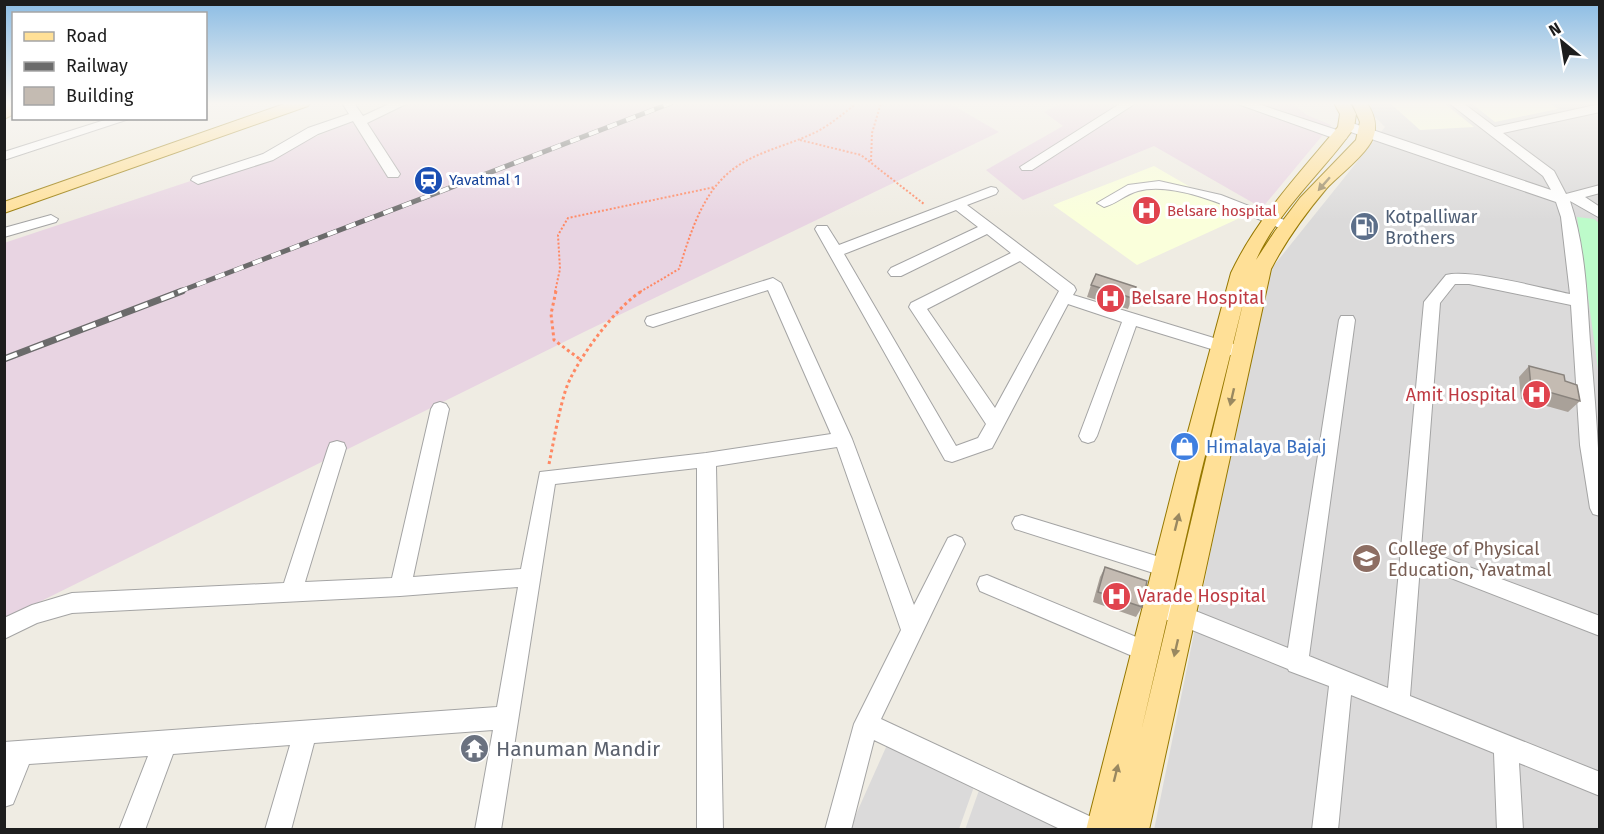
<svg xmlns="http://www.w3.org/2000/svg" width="1604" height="834" viewBox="0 0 1604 834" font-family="'Fira Sans',sans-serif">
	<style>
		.residential { fill: #dbdada }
		.industrial { fill: #e8d4e2 }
		.education { fill: #faffdb }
		.park { fill: #bdfbca }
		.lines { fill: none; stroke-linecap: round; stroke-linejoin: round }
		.minor-casing { stroke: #a4a4a4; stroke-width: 2 }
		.major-casing { stroke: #967800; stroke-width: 2 }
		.path-far1 { stroke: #ff8863; stroke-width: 2; stroke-dasharray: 2 2; stroke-linecap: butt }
		.path { stroke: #ff8863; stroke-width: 3; stroke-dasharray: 3 3; stroke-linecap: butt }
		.minor { fill: #fff; fill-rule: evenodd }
		.major { fill: #ffe097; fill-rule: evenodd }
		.rail-far1-casing { stroke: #6b6b6b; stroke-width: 5 }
		.rail-casing { stroke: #6b6b6b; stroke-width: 7 }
		.rail-far1 { stroke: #fff; stroke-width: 4; stroke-dasharray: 10; stroke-linecap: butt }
		.rail { stroke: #fff; stroke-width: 4.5; stroke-dasharray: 14; stroke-linecap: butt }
		.wall { fill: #a9a199 }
		.building { fill: #c4bbb2; stroke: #89837d; stroke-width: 1.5 }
		.oneway { fill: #998860 }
		.labels { text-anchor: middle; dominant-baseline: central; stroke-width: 6; stroke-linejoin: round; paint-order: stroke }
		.far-transit-label { font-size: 15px; fill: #164399; stroke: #fff; text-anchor: start }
		.far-health-label { font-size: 15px; fill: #be3a42; stroke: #fff; text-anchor: start }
		.service-label { font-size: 18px; fill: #4e5e75; stroke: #fff; text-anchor: start }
		.health-label { font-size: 18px; fill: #be3a42; stroke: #fff; text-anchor: start }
		.shop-label { font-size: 18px; fill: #366cbe; stroke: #fff; text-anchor: start }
		.education-label { font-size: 18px; fill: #785e54; stroke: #fff; text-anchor: start }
		.near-worship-label { font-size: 21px; fill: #5b616d; stroke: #fff; text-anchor: start }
	</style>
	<rect width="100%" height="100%" fill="#efece3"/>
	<path class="residential" d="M1361,103H1599V829L1154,830L1267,274L1385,127Z
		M887,745L976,781L959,829L849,830Z
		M983,779L1082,830H965Z"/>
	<path class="industrial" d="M398,103H949L999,132L586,331L5,619L4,243L278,152Z
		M1062,103H1291L1307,115L1331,125L1262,208L1154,146L1023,200L986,170L1063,126L1044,112Z"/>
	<path class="education" d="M1390,103H1444L1474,127L1420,130Z
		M1471,103H1550L1558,109L1495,122Z
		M1154,166L1242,217L1137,265L1053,205Z"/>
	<path class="park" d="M1577,217L1594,219L1599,223V376Z"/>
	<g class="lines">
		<defs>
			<path id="minor" d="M342,103H354L363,116L391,103H408L367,123L400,174L398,177H388L353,121L318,134L273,160L198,184L191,180L193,177L263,154L308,128L349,114Z
				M1121,103H1136L1032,170H1022L1020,167Z
				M1235,103H1255L1346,133L1347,136L1346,139H1336Z
				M1449,103H1463L1495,127L1600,104V112L1503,133L1554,171L1566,194L1600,185V193L1585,197L1600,207V218L1570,201C1585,245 1587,296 1590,342C1595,400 1600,457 1600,516L1593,514L1590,508L1580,445L1571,305L1469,284H1455L1440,303L1421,549L1600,616V636L1420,566L1410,696L1600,772V796L1519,763L1523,830H1497L1494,753L1351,695L1338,830H1312L1329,686L1289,671L1288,669L1165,619L1162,612L1165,605L1173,602L1288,648L1339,320L1341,316H1353L1355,320L1309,656L1388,688L1424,302L1446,275C1471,269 1541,288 1570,294L1561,217L1556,202L1342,129L1341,126L1347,122L1352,123L1551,190L1543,176Z
				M111,118H132L4,160V152Z
				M1159,181L1221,195L1292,223L1294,226L1287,230L1282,229C1244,214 1179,180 1138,191C1126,194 1116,204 1104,207L1097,203L1128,185Z
				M991,187L996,188L998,191L996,194L967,205L1074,286L1076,290L1073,295L1240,346L1242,350L1240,354L1234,356L1136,326L1097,436L1094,441L1088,443L1082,441L1079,436L1122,322L1068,304L992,448L952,462L945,460L815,229L817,226H827L839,245ZM956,210L978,227L891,268L888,272L891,276H901L987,234L1011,253L911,303L909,307L986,424L978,438L956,446L844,254ZM1020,261L1059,291L995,408L927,309Z
				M51,215L58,219L56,222L4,237V228Z
				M773,278L781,283L852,439L914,605L948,538L955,535L962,538L965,544L881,719L1100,821L1103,830H1062L874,740L851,830H825L854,724L901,630L837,447L716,466L723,830H697V468L555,484L501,830H475L493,730L314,743L291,830H265L290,745L173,754L145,830H119L148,756L29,764L13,804L4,807V742L497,707L518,587L400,596L72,613L37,623L4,639V618L32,605L72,593L284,583L328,448L330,443L337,441L344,443L346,448L305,582L392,578L431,409L434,404L440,402L446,404L449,409L413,577L521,569L540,472L706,453L831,434L768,290L653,327L647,325L645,321L647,317Z
				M1022,515L1166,559L1173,562L1176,568L1173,574L1166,577L1015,529L1012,523L1015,517Z
				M987,575L1153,644L1156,651L1153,658L1145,661L1137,658L980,591L977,584L980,577Z"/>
			<path id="major" d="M7,103H14V114L4,119V105Z
				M287,103H310L308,106L4,213V202Z
				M1334,103H1350L1356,114L1354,128C1323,172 1278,210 1256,260L1275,231L1300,198L1356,140L1360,122L1352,103H1367C1374,114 1378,125 1373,138C1366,155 1339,175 1326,189C1305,214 1286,240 1271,269L1149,830H1086L1176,476L1231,273C1257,218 1299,174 1338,127L1340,114ZM1246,291L1141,732L1200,476Z"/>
		</defs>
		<use href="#minor" class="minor-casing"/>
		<use href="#major" class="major-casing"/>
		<path class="path-far1" d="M800,140L861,155L924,204
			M871,161L872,133L881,103
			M555,292L560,269L558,235L568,218L715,187
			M640,292L679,269C689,238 699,203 722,179C748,152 784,148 816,132C830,125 844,113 857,103"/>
		<path class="path" d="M556,291L551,314L554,340L581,360
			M549,464C554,440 558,415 565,392C573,364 617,305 642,291"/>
		<use href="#minor" class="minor"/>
		<use href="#major" class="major"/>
		<defs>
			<path id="rail-far1" d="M178,292L671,103"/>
			<path id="rail" d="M4,359L182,291"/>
		</defs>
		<use href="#rail-far1" class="rail-far1-casing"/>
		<use href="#rail" class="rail-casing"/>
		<use href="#rail-far1" class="rail-far1"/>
		<use href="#rail" class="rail"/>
	</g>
	<path class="wall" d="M1091,285L1136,287L1128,309L1087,297Z
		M1529,366L1580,401L1568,412L1521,399L1519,377Z
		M1105,567L1142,607L1136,617L1093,602L1100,577Z"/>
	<path class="building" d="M1096,274L1136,287L1132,298L1091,285Z
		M1529,366L1564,375L1565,381L1577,385L1580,401L1531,387Z
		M1105,567L1147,581L1142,607L1098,592Z"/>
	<defs><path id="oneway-solid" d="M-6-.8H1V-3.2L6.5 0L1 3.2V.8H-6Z" transform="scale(1.5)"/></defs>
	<g class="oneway">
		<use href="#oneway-solid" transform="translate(1324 184) rotate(131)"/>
		<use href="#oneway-solid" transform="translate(1232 397) rotate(103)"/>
		<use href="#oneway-solid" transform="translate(1177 522) rotate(-76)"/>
		<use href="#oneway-solid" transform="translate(1176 648) rotate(103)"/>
		<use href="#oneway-solid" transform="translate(1116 773) rotate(-76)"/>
	</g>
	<linearGradient id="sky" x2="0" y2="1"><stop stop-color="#8bbce4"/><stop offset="0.47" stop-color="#f8f6f2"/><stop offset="1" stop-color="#f8f6f2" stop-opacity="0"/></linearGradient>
	<rect width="1604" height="220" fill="url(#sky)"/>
	<defs>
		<symbol id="station-disc" viewBox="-11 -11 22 22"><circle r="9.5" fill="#1a4fb4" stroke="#fff"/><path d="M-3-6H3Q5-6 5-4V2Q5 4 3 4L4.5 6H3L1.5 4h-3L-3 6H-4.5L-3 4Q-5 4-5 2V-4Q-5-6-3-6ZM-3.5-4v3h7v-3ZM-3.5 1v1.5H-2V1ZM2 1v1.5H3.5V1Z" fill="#fff"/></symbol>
		<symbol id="hospital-disc" viewBox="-11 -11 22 22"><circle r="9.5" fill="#e0444e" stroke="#fff"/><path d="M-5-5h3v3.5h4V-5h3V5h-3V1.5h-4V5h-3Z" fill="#fff"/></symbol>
		<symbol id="fuel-disc" viewBox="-11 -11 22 22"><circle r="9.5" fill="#5c6f8a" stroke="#fff"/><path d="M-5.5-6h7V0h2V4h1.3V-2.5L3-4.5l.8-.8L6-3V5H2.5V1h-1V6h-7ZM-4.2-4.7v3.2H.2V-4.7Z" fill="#fff"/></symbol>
		<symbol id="shop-disc" viewBox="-11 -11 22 22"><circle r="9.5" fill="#3f7fe0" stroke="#fff"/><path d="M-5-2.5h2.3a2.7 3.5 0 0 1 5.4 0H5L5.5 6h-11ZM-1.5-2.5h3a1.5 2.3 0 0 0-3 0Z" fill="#fff"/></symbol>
		<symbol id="school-disc" viewBox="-11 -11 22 22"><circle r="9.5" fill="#8d6e63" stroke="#fff"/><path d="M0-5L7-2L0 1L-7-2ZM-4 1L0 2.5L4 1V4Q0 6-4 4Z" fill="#fff"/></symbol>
		<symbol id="temple-disc" viewBox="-11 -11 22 22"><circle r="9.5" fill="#6b7280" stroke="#fff"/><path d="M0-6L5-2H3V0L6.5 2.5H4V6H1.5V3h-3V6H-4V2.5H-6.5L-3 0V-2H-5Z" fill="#fff"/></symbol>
	</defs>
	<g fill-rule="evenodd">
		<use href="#station-disc" x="412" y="164" width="33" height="33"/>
		<use href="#hospital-disc" x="1130" y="194" width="33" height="33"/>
		<use href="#fuel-disc" x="1348" y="210" width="33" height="33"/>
		<use href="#hospital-disc" x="1094" y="282" width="33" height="33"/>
		<use href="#hospital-disc" x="1520" y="378" width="33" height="33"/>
		<use href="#shop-disc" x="1168" y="430" width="33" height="33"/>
		<use href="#school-disc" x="1350" y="542" width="33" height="33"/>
		<use href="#hospital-disc" x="1100" y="580" width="33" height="33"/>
		<use href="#temple-disc" x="458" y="732" width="33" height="33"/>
	</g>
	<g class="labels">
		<g class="far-transit-label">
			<text x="449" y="180">Yavatmal 1</text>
		</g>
		<g class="far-health-label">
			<text x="1167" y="211">Belsare hospital</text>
		</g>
		<g class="service-label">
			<text x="1385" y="217">Kotpalliwar<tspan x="1385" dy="21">Brothers</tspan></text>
		</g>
		<g class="health-label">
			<text x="1131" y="298">Belsare Hospital</text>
			<text x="1516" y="395" text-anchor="end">Amit Hospital</text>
			<text x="1137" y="596">Varade Hospital</text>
		</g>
		<g class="shop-label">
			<text x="1206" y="447">Himalaya Bajaj</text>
		</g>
		<g class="education-label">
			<text x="1388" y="549">College of Physical<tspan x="1388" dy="21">Education, Yavatmal</tspan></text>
		</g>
		<g class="near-worship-label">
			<text x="496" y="749">Hanuman Mandir</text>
		</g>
	</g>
	<rect width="1604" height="834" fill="none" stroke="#1d1d1d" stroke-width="12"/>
	<rect x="12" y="12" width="195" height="108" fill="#ffffff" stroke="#a5a5a5" stroke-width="1.5"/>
	<rect x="24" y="32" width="30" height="9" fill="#ffe097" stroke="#a5a5a5" stroke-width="1.5"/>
	<text x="66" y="42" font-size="18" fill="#1d1d1d">Road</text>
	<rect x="24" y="62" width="30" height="9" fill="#6b6b6b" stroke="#a5a5a5" stroke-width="1.5"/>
	<text x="66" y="72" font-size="18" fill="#1d1d1d">Railway</text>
	<rect x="24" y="87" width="30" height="18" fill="#c4bbb2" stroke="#a5a5a5" stroke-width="1.5"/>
	<text x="66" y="102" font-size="18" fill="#1d1d1d">Building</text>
	<g transform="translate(1562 42) rotate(330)" stroke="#ffffff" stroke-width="4.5" paint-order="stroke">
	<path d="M0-4.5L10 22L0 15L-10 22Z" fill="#1d1d1d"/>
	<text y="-9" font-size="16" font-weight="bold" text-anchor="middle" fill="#1d1d1d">N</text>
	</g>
</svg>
